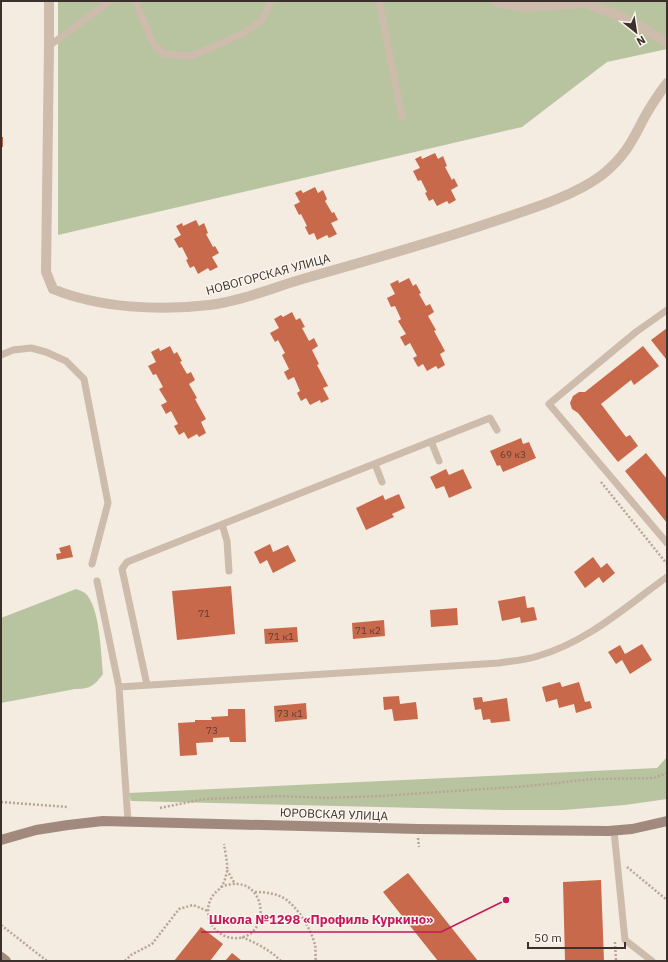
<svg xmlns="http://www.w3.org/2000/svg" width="668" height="962" viewBox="0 0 668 962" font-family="'IBM Plex Sans',sans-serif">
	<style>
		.green { fill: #b8c4a0 }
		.building { fill: #c8694b }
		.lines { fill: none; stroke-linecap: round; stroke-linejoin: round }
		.path { stroke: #b9a596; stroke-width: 2.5; stroke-dasharray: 2 2; stroke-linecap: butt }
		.lane { stroke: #cdbbac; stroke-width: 7 }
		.street { stroke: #cdbbac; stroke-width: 10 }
		.secondary { stroke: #a18a7d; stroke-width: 10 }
		.labels { text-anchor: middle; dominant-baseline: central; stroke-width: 3; stroke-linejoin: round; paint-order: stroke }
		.number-label { font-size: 10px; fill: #5e3e33 }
		.street-label { font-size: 12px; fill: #3b302b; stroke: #fbf5ee }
		.leader { fill: none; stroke: #c2185b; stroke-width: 1.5 }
		.callout-dot { fill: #c2185b; stroke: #fbf5ee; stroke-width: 1.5 }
		.callout-label { font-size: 13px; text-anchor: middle; font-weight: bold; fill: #c2185b; stroke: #fbf5ee; stroke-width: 3; stroke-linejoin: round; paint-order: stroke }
	</style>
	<rect width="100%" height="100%" fill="#f4ebe1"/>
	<path class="green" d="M58,1H667V49L607,62L522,127L58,235Z
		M76,589C79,590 82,591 85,593C100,606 101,654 103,674C94,686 90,689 75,689L1,703V618Z
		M667,757V799L625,805L563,810H503L131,801L129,793L657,768Z"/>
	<path class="building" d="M1,137H3V147H1Z
		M435,153L438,159L443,156L447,166L445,167L452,180L454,178L458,186L451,190L456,200L449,204L447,201L437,206L433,199L429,201L425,193L427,192L421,180L418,181L413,171L420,168L415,159L421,156L422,159Z
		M315,187L318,193L323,190L327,199L325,201L332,213L334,212L338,220L331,223L337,234L329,238L327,235L317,240L314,233L309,235L305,227L307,226L301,214L299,215L294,205L300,202L295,193L301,190L303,193Z
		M196,220L199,226L204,223L208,233L206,234L213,247L215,246L219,253L212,257L218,267L210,271L208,268L198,274L194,266L190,268L186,260L188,259L182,247L179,248L174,239L181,235L176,226L182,223L183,226Z
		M409,278L413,286L416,284L421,293L419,294L426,306L430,304L434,312L428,316L436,330L434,331L445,351L440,354L445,365L438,369L436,366L427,371L423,364L418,367L413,358L417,356L410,343L405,346L400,337L406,334L398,321L401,319L395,306L391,307L387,298L395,294L390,284L398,280L399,283Z
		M292,312L296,320L300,318L305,327L302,328L309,341L314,338L318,346L312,350L319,364L317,365L328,386L323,388L329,399L321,403L320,400L310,405L306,398L301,401L297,393L300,391L294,377L288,380L284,372L289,369L282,355L285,353L278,340L275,342L270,333L279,328L274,319L281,315L283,317Z
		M667,328V358L666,359L651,340Z
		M170,346L174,354L177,352L182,361L180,362L187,374L191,372L195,380L189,384L197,398L195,399L206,419L201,422L206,433L199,437L197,434L188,439L184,432L179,435L174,426L178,424L171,411L166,414L161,405L167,402L159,389L163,387L156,374L153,375L148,366L156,362L151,352L159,348L160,351Z
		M643,346L659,366L634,385L631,380L601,404L626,437L630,435L638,446L618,462L578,413L572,409L570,403L573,396L579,392H585Z
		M521,438L523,444L529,442L536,458L503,472L500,465L497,466L490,451Z
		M646,453L667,479V523L625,471Z
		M446,469L449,475L463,469L472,488L449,498L444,486L436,489L430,477Z
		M399,494L405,508L392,514L394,517L366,530L356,508L383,495L385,500Z
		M270,544L273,552L288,545L296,561L273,573L267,560L260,564L254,552Z
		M70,545L73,557L57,560L56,554L61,553L59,548Z
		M593,557L601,568L607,563L615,573L603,583L599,577L585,588L574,572Z
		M231,586L235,634L177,640L172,591Z
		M525,596L527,608L534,607L537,620L521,623L520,617L502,621L498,601Z
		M457,608L458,625L431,627L430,610Z
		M384,620L385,636L353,639L352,623Z
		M297,627L298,642L265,644L264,629Z
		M642,644L652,660L630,674L622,660L616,664L608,652L620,645L625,654Z
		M560,682L562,687L579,682L585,702L590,701L592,708L576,713L574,704L559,708L557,699L546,702L542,687Z
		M399,696L400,704L416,702L418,719L394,721L392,709L384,710L383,697Z
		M482,697L483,702L507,698L510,721L491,723L490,719L483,720L481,709L475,710L473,698Z
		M306,703L307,719L275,722L274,706Z
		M228,709H245L246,742H230L229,737L213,738V742L196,743L197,755L180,756L178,723L195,722V720H212L211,717L228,716Z
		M408,873L478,961H438L383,892Z
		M601,880L604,961H565L563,882Z
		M201,927L223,944L210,961H174Z
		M232,953L242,961H225Z"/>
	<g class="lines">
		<path class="path" d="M601,482L667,564
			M1,802L68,807
			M160,808L204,799L280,796L327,798L380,796L528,786L593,779L654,778L667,773
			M418,838L419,847
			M627,867L667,900
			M227,870L235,884
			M221,887C268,868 275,942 232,938C225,937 218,933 214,928C207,919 206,906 212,897C214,893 218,891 220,888C224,885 226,876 227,871C228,863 225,852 224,844
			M255,892C264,892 273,893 282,897C297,905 311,929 315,945C316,950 315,956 316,961
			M1,925L47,961
			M242,937C256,943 270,950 281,961
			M615,942L616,961
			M125,961L131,955L152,944L179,909L193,905L208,911"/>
		<path class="lane" d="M135,1L153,43L164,54L192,56L246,32L262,20L271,1
			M379,1L402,117
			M49,46L110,1
			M667,310L636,332L549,404L667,543
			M1,355L13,350L31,348L46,352L66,361L84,379L108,503L92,564
			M431,441L439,461
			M375,464L382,482
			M222,524L227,541L229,571
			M97,581L119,687L128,822
			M147,685L122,569L127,562L490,418L497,430
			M119,687L499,663C512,661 526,660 538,656C589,641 625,607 667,577
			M614,831L625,940L652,961"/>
		<path class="street" d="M49,1V46L46,272L53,289C99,308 160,311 209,305C242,301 274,287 306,278C370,260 434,242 498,220C531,209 574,196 602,175C623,158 631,144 643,120C650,107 658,95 667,83
			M496,1L498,3L527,7L574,4L584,2L619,16L645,29L667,43"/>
		<path class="secondary" d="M1,840L36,830L68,825L103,821L418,829L608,831L632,829L667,821
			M1,957L6,961"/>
	</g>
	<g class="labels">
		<g class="number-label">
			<text x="513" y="454">69 к3</text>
			<text x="204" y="613">71</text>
			<text x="368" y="630">71 к2</text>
			<text x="281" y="636">71 к1</text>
			<text x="290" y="713">73 к1</text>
			<text x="212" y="730">73</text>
		</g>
		<g class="street-label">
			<text transform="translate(268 274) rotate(-15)">НОВОГОРСКАЯ УЛИЦА</text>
			<text transform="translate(334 814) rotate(2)">ЮРОВСКАЯ УЛИЦА</text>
		</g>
	</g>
	<path class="leader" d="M506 900L441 932H201"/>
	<circle class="callout-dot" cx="506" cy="900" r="4"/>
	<g class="callout-label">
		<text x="321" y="924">Школа №1298 «Профиль Куркино»</text>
	</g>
	<rect width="668" height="962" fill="none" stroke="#3b302b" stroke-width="4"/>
	<g transform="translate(636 32) rotate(150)" stroke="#fbf5ee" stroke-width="3" paint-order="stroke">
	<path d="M0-3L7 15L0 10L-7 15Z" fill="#3b302b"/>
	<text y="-6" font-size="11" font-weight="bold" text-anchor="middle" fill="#3b302b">N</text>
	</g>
	<path d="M528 942v6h97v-6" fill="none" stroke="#3b302b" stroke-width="2"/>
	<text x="534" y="942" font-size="12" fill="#3b302b" stroke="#fbf5ee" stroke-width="3" paint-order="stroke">50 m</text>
</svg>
